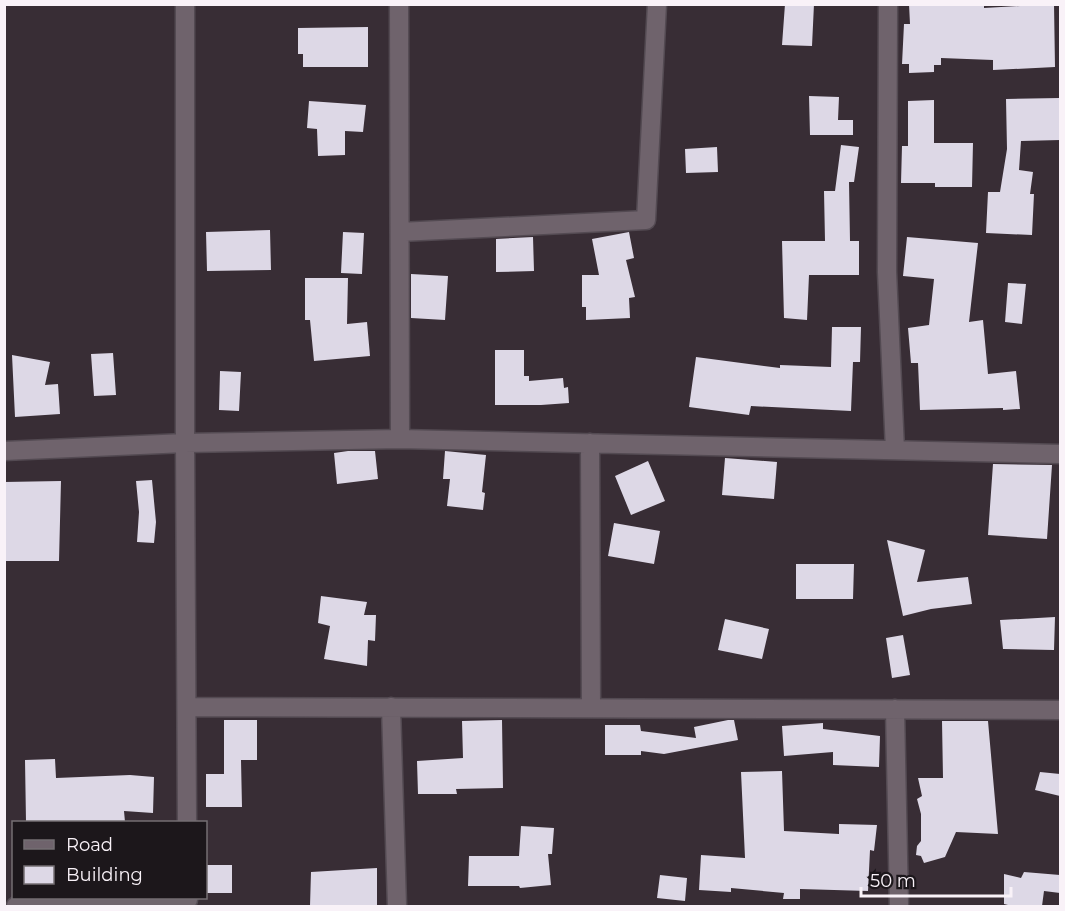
<svg xmlns="http://www.w3.org/2000/svg" width="1065" height="911" viewBox="0 0 1065 911" font-family="Montserrat,sans-serif">
	<style>
		.building { fill: #ddd8e6 }
		.lines { fill: none; stroke-linecap: round; stroke-linejoin: round }
		.street-casing { stroke: #534a52; stroke-width: 21 }
		.street { stroke: #6f636c; stroke-width: 18 }
	</style>
	<rect width="100%" height="100%" fill="#382d35"/>
	<path class="building" d="M785,4H814L812,46L782,45Z
		M909,4H984V8L1054,4L1055,67L993,70V60L941,58V65H934V72L909,73V64H902L904,24H910Z
		M368,27V67H303V54H298V28Z
		M809,96L839,97L838,120H853V135H810Z
		M1060,98V140L1021,141L1019,170L1033,172L1030,194H1034L1032,235L986,233L988,192H1000L1007,149L1006,99Z
		M934,100V143H973L972,187H935V183H901L902,146H908V101Z
		M309,101L366,105L363,132L345,131V155L318,156L317,129L307,128Z
		M841,145L859,147L854,182H849L850,241H859V275H809L807,320L784,318L782,241H825L824,191H835Z
		M717,147L718,172L686,173L685,149Z
		M270,230L271,270L207,271L206,232Z
		M343,232L364,233L362,274L341,273Z
		M629,232L634,258L626,260L635,297L629,298L630,318L586,320V307H582V275H599L592,239Z
		M533,237L534,271L496,272V239Z
		M907,237L978,243L969,322L983,320L988,374L1016,371L1020,409L1003,410V408L920,410L918,363H911L908,328L929,325L934,279L903,276Z
		M411,274L448,276L445,320L411,318Z
		M305,278H348L347,324L367,322L370,356L314,361L310,320H305Z
		M1008,283L1026,284L1022,324L1005,322Z
		M832,327H861L860,362H853L851,411L751,406L749,415L689,407L696,357L780,368V365L831,367Z
		M495,350H524V376H529V381L563,378L564,388L568,387L569,403L541,405H495Z
		M113,353L116,395L94,396L91,354Z
		M12,355L50,362L45,385L58,384L60,414L15,417Z
		M220,371L241,372L239,411L219,410Z
		M348,451H375L378,479L337,484L334,453Z
		M445,451L486,455L482,492L485,493L483,510L447,506L450,479H443Z
		M725,458L777,462L774,499L722,495Z
		M648,461L665,501L631,515L615,476Z
		M993,464L1052,465L1047,539L988,535Z
		M152,480L156,522L154,543L137,542L139,512L136,481Z
		M61,481L59,561H4V482Z
		M614,523L660,531L654,564L608,556Z
		M887,540L925,550L917,582L968,577L972,604L931,609L903,616Z
		M796,564H854L853,599H796Z
		M321,596L367,602L364,615H376L375,641L368,640L367,666L324,659L330,626L318,623Z
		M1055,617L1054,650L1003,649L1000,620Z
		M725,619L769,629L762,659L718,650Z
		M903,635L910,675L892,678L886,638Z
		M224,720H257V760H241L242,807H206V774H224Z
		M502,720L503,788L456,789L457,794H418L417,761L463,758L462,721Z
		M728,720H734L738,740L664,754L641,751V755H605V725H640L641,731L696,738L694,727Z
		M942,721H988L998,834L956,832L945,857L924,863L921,856L916,855L917,846L921,841V814L917,799L922,796L918,778H943Z
		M823,723V729L880,736L879,767L833,765V752L784,756L782,726Z
		M55,759L56,778L130,775L154,777L153,813L124,811L125,822H26L25,760Z
		M782,771L784,831L839,834V824L877,825L874,851L870,850L868,891L800,889V899H783L784,893L731,888V892L699,890L701,855L745,858L741,772Z
		M1040,772L1060,774V796L1035,790Z
		M521,826L554,828L552,854H548L551,885L520,888L519,886H468L469,856H519Z
		M206,865H232V893H206Z
		M377,868V906H310L311,872Z
		M1024,872L1060,875V893L1044,891L1042,906H1012L1004,904V874L1021,878Z
		M660,875L687,878L685,901L657,898Z"/>
	<g class="lines">
		<defs>
			<path id="street" d="M185,4V443L187,822
				M399,4L400,439
				M888,4L887,272L895,450
				M400,232L646,220L657,4
				M590,443L591,708
				M4,451L185,443L400,439L1060,454
				M187,707L1060,710
				M391,707L397,906
				M895,709L899,906
				M16,906L27,901L188,900"/>
		</defs>
		<use href="#street" class="street-casing"/>
		<use href="#street" class="street"/>
	</g>
	<rect width="1065" height="911" fill="none" stroke="#f9f2f8" stroke-width="12"/>
	<rect x="12" y="821" width="195" height="78" fill="#1c171b" stroke="#746f73" stroke-width="1.5"/>
	<rect x="24" y="840" width="30" height="9" fill="#6f636c" stroke="#746f73" stroke-width="1.5"/>
	<text x="66" y="851" font-size="18" fill="#f9f2f8">Road</text>
	<rect x="24" y="866" width="30" height="18" fill="#ddd8e6" stroke="#746f73" stroke-width="1.5"/>
	<text x="66" y="881" font-size="18" fill="#f9f2f8">Building</text>
	<path d="M861 887v9h150v-9" fill="none" stroke="#f9f2f8" stroke-width="3"/>
	<text x="870" y="887" font-size="18" fill="#f9f2f8" stroke="#1c171b" stroke-width="4.5" paint-order="stroke">50 m</text>
</svg>
